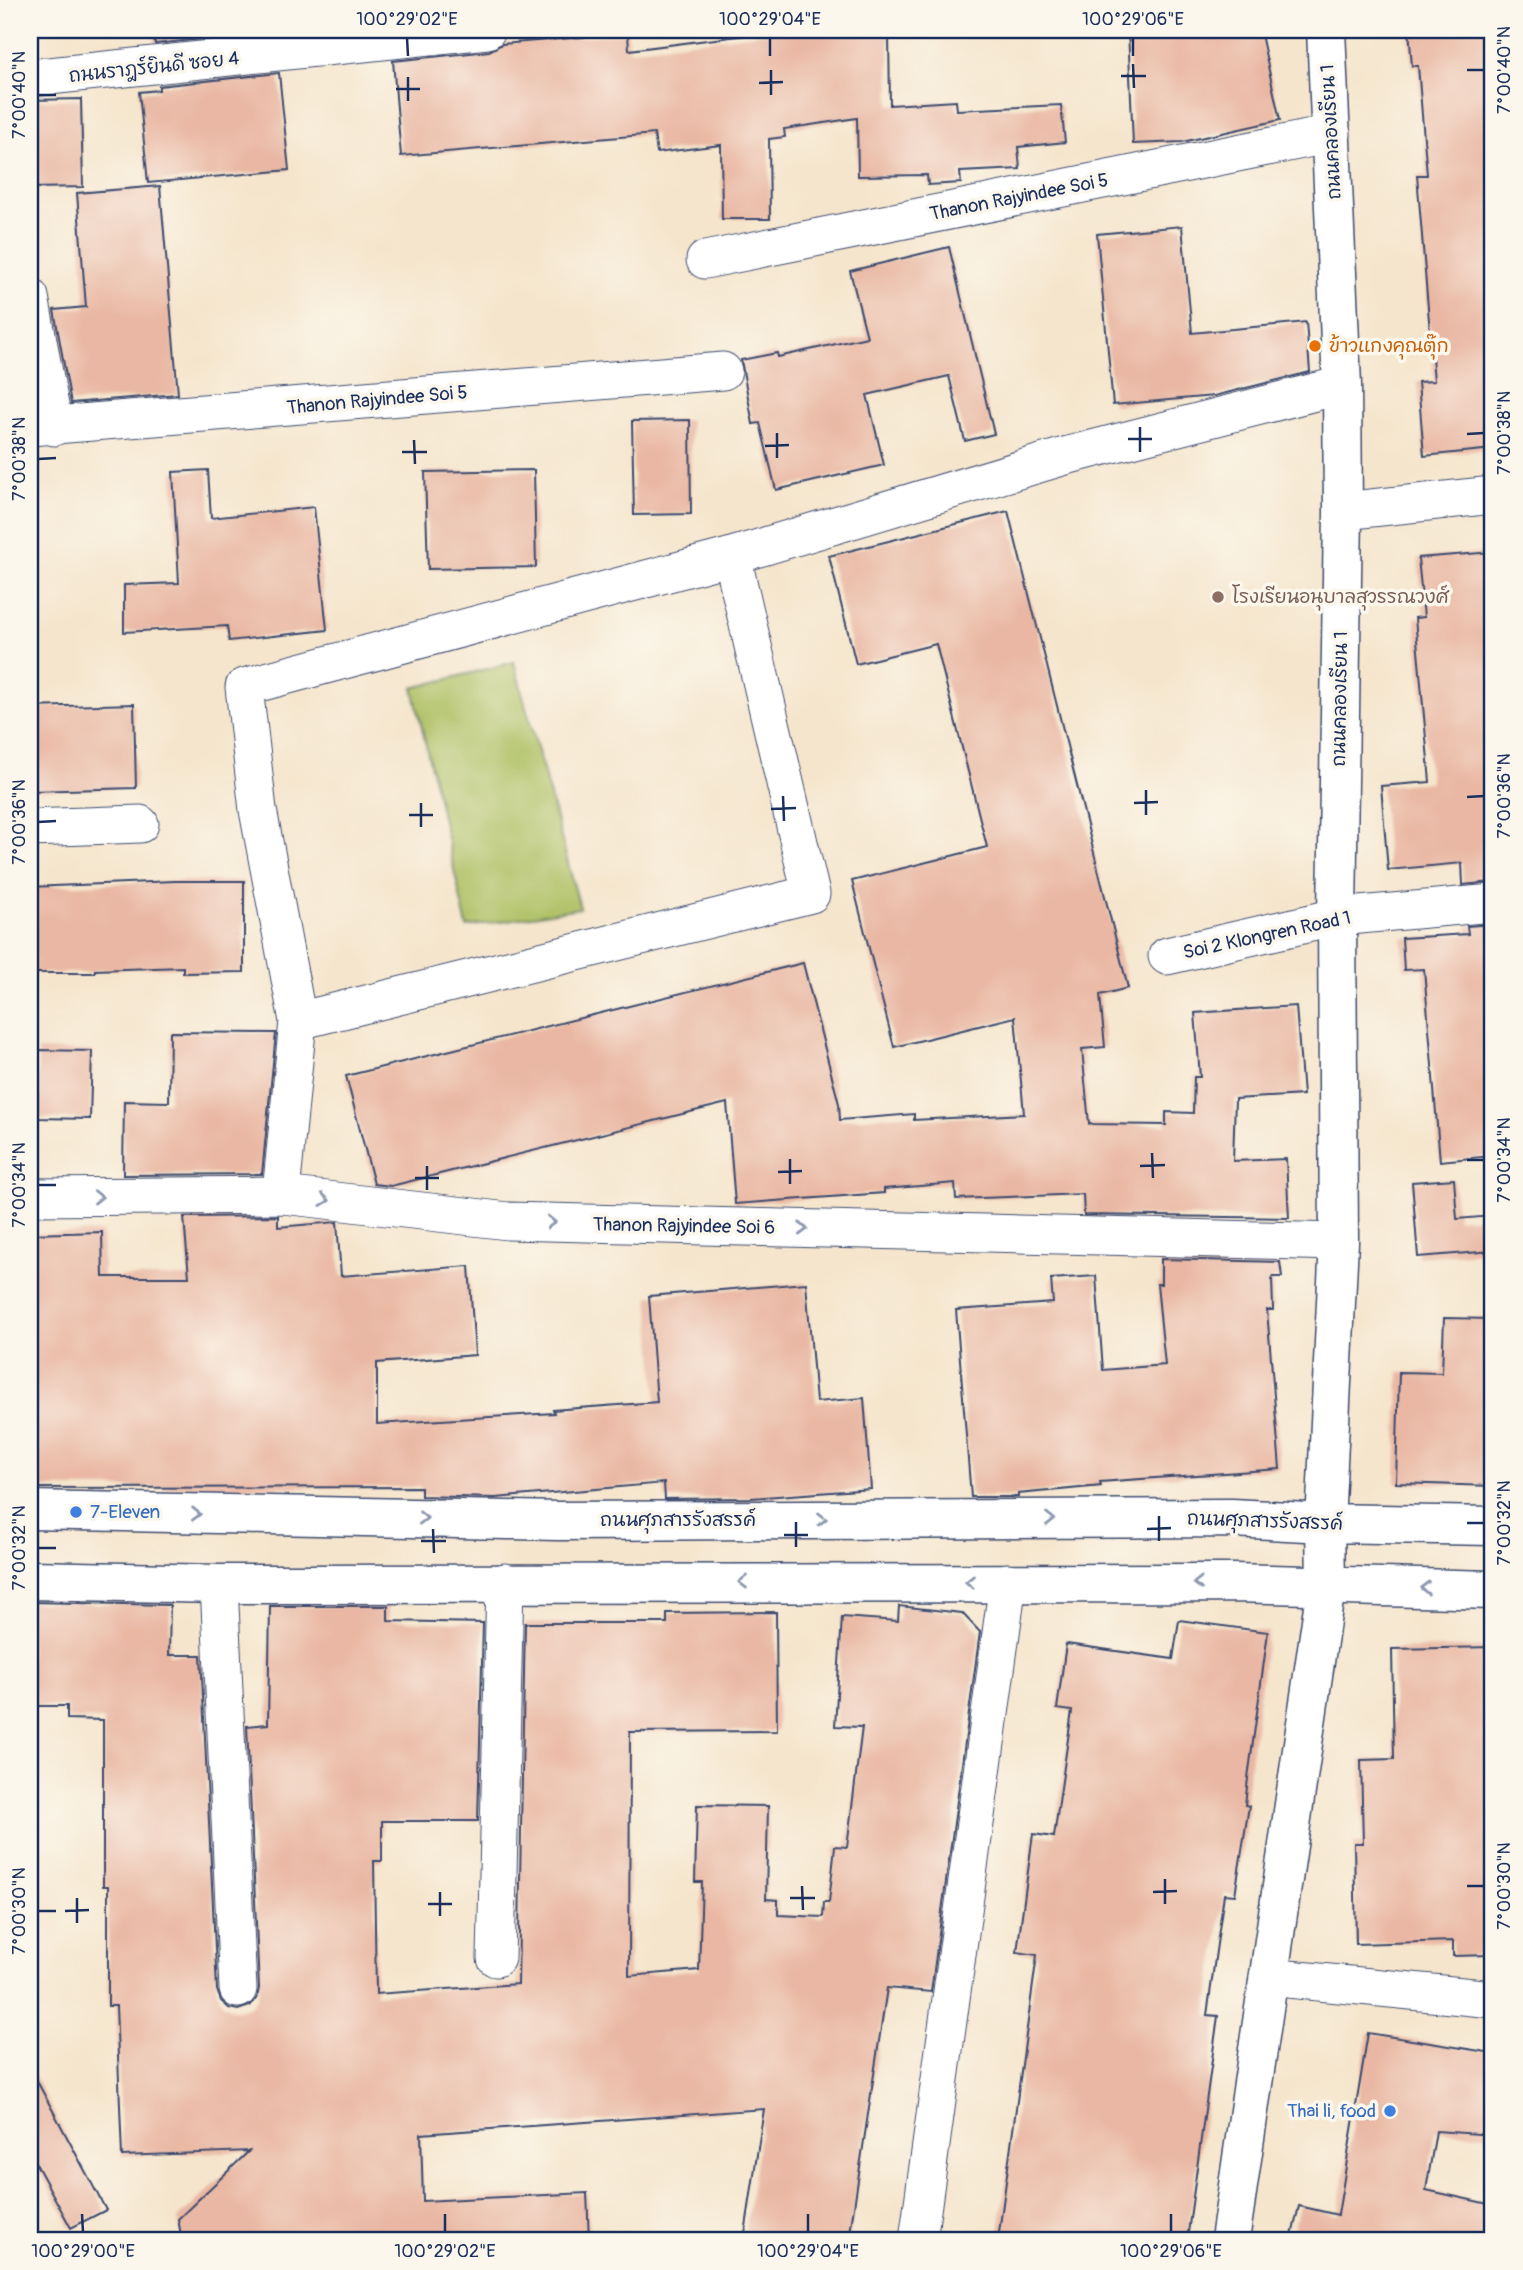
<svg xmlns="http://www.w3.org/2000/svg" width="1523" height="2270" viewBox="0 0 1523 2270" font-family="Pangolin,'Playpen Sans Thai',sans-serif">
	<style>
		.green { fill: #aec063; stroke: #647860; stroke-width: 2 }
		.building { fill: #e9b7a3 }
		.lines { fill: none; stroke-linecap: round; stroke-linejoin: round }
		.street-casing { stroke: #3c4a6e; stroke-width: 39 }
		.secondary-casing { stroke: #3c4a6e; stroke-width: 41 }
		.street { stroke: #fff; stroke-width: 37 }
		.secondary { stroke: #fff; stroke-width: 38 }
		.oneway { stroke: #8d97ae }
		.ticks { fill: none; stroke: #1b2f5e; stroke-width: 2.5 }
		.food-dot { fill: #e8710a; stroke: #fbf7ec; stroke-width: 2.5 }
		.education-dot { fill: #8d6e63; stroke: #fbf7ec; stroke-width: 2.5 }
		.shop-dot { fill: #3f7fe0; stroke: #fbf7ec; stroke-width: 2.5 }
		.labels { text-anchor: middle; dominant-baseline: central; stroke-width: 7; stroke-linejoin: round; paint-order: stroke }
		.street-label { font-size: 19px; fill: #1b2f5e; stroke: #fbf7ec }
		.food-label { font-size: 19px; fill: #c56008; stroke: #fbf7ec; text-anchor: start }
		.education-label { font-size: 19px; fill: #785e54; stroke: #fbf7ec; text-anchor: start }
		.shop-label { font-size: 19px; fill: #366cbe; stroke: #fbf7ec; text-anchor: start }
		.neatline { fill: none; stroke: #1b2f5e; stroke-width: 2.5 }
		.ticks-label { font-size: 18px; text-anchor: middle; fill: #1b2f5e }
	</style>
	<rect width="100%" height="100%" fill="#fbf7ec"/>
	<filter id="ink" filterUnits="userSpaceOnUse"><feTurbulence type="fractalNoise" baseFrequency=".0143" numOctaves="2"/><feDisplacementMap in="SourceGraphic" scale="14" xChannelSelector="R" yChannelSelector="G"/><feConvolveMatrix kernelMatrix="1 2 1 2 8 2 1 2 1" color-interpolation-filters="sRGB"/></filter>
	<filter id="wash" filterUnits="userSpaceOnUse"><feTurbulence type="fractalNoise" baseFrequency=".00686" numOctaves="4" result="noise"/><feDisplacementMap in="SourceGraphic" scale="28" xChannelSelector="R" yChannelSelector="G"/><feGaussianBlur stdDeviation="1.57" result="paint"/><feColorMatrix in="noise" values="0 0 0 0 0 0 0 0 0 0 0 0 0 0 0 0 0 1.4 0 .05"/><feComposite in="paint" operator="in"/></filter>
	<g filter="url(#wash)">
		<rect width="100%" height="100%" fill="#f5e5cc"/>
		<path class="green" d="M514,662L580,908L467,927L413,688Z"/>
		<g id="blocks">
			<path class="building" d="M153,30H275V31L155,44Z
				M786,30H816V34L889,33L890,105L956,101L957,110L1061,105L1065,142L1018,147L1020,169L960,172L961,183L928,185L927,175L858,176L857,118L784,129L785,137L769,139L770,219H722L721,145L657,153L654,134L401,156L393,61L489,51L502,44L628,33L629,50Z
				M1128,30H1260L1280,120L1182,142L1133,144Z
				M1409,30H1493V449L1424,456L1418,382L1434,381L1417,175H1427L1418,66H1412Z
				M279,73L289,170L148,183L139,92L159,90V86Z
				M81,99L83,187L30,188V100Z
				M160,186L178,394L71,403L54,310L86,307L77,193Z
				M1182,226L1192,333L1306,322L1310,372L1214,396L1113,405L1097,234Z
				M949,247L994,434L965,441L949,376L867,395L884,465L776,490L760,423L753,424L741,360L777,353L778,357L867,337L850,271Z
				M690,420L691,514L634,515L632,421Z
				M208,470L211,518L314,507L327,630L229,641L227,626L124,632V585L179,583L173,472Z
				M534,470L536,567L428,569L425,472Z
				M1008,511L1128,988L1100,995L1105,1047L1082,1049L1089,1124L1166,1125V1112L1193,1113L1194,1077H1200L1195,1013L1296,1006L1303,1095L1235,1099L1233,1161L1286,1159L1289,1218L1084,1215L1083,1194L956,1199L955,1183L884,1189V1193L735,1204L727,1103L391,1186L374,1184L346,1076L803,963L839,1104L840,1120L914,1114V1120L1024,1114L1015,1017L894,1047L852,881L987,847L936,644L856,664L829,556Z
				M1493,552V882L1463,885L1462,863L1388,870L1381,786L1430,782L1415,618L1424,617L1418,558Z
				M134,704L136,788L30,791V707Z
				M175,881H244V972L183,973V967L95,970V973H30V887Z
				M1493,924V1156L1440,1161L1424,969L1404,970L1402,938L1468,934L1467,926Z
				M170,1032L276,1033L262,1174L123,1175L124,1101L169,1102Z
				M38,1050L92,1051L90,1119L37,1118Z
				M1454,1179L1457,1219L1493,1216V1251L1418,1257L1412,1182Z
				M278,1216V1227L337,1222L341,1276L469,1266L475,1355L377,1363V1424L554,1413L553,1410L657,1402L649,1296L806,1283L816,1402L864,1398L871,1489L751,1498L665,1499L664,1483L495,1498L421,1496V1487L30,1488V1234L102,1232L103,1277H189L184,1217Z
				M1161,1259L1280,1262L1282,1277H1272L1273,1310H1267L1280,1469L1100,1482L1101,1486L1018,1494V1497H971L956,1310L1053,1303L1051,1279L1096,1276L1103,1370L1165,1365L1157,1284H1161Z
				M1444,1318L1493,1319V1486L1396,1483L1399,1372L1442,1373Z
				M30,1602L170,1605L169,1655H201L217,1990L221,2001L229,2008L238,2010L250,2006L257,1998L259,1988L247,1726L268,1724L270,1606H388V1621L483,1623L478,1821H382V1861H374L376,1994L518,1984L525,1623H667V1613L776,1612L777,1731L630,1732L629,1976L699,1970L702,1882H695L697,1805L768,1806L766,1899L778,1900V1915L823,1917L824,1902H829L835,1846L847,1847L862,1727L835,1726L842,1617L898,1621L899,1606L962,1613L980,1632L931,1992L887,1988L849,2240H744L764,2109L421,2134L423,2201L587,2193L589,2240H182L178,2219L249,2151L122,2156L116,2006H108V1886H103V1720L67,1719V1706H30Z
				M1179,1620L1268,1632L1248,1778L1245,1805L1249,1806L1235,1895L1224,1894L1207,2015L1218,2016L1187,2240H998L1037,1955L1017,1952L1033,1834L1054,1837L1072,1711L1057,1709L1066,1644L1173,1659Z
				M1493,1647V1819H1488L1491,1955L1453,1956V1941L1356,1944L1354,1843H1363L1361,1760L1394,1759L1392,1649Z
				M1368,2033L1493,2053V2135L1436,2131L1426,2190L1493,2205V2240H1291L1299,2206L1338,2215Z
				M30,2068L106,2210L71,2228L30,2153Z"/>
		</g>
	</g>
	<g filter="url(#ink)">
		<use href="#blocks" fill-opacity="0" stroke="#3c4a6e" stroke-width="2"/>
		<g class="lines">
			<defs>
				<path id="street" d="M30,78L487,30
					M705,260L1332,134
					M30,297L54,427
					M30,427L723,371
					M1343,511L1493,495
					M30,828L140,824
					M1167,956L1337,917L1493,903
					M298,1021L811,894L732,556
					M283,1195L282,1183L298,1021L258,810L244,687L732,556L1065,456L1342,385
					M30,1197L283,1195L508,1221L1339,1242
					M219,1584L238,1989
					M496,1958L505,1582
					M1268,1977L1493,1999
					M918,2240L1008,1582"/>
				<path id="secondary" d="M30,1510L558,1521L1232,1518L1325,1523L1493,1526
					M30,1580L219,1584L1233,1583L1493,1590
					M1230,2240L1326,1587L1325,1523L1339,1242L1337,917L1343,511L1342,385L1326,30"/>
			</defs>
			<use href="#street" class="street-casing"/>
			<use href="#secondary" class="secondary-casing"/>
			<use href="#street" class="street"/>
			<use href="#secondary" class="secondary"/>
		</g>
		<defs><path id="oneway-chevron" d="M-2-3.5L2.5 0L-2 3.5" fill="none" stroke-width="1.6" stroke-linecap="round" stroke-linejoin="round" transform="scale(1.75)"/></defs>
		<g class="oneway">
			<use href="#oneway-chevron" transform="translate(98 1197)"/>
			<use href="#oneway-chevron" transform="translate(325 1200) rotate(7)"/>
			<use href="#oneway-chevron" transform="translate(551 1222) rotate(1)"/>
			<use href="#oneway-chevron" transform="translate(803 1229) rotate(1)"/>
			<use href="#oneway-chevron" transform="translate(196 1514) rotate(1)"/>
			<use href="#oneway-chevron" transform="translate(423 1518) rotate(1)"/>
			<use href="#oneway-chevron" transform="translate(822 1519)"/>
			<use href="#oneway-chevron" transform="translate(1050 1519)"/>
			<use href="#oneway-chevron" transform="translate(743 1582) rotate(180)"/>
			<use href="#oneway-chevron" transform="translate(970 1582) rotate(180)"/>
			<use href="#oneway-chevron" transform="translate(1198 1583) rotate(-180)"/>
			<use href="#oneway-chevron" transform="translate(1425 1588) rotate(-179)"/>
		</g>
	</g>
	<path class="ticks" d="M407,38L408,56M770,38V56M1133,38V56M1133,64L1134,88M771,70V95M1467,70H1484M1121,76H1146M408,77V101M759,83L783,82M396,89H420M38,95H56M1140,427V452M777,433V458M1467,434L1484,433M1128,439H1152M414,440L415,464M765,446L789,445M402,452H427M38,459L56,458M1146,790V815M783,796L784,821M1467,797L1484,796M421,803V827M1134,803L1158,802M771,809L796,808M409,815H433M38,822L56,821M1152,1153L1153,1178M790,1159V1184M1467,1160H1484M427,1166V1190M1140,1166L1165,1165M778,1172L802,1171M415,1178H439M38,1185H56M1159,1516V1541M796,1522V1547M1467,1523H1484M433,1529L434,1553M1147,1529L1171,1528M784,1535H808M421,1541H446M38,1548H56M1165,1879V1904M802,1886L803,1910M1467,1886H1484M440,1892V1916M1153,1892L1177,1891M77,1898V1923M790,1898H815M428,1904H452M38,1911H56M65,1911L89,1910M82,2214L83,2232M445,2214V2232M808,2214V2232M1171,2214V2232"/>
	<circle class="food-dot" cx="1315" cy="346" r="7"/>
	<circle class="education-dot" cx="1218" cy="597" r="7"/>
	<g class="shop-dot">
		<circle cx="76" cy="1512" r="7"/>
		<circle cx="1390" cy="2111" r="7"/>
	</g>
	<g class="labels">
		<g class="street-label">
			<text transform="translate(154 67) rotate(-6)">ถนนราฎร์ยินดี ซอย 4</text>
			<text transform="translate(1331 132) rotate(-93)">ถนนคลองเรียน 1</text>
			<text transform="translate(1019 197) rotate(-11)">Thanon Rajyindee Soi 5</text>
			<text transform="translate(377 400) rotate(-5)">Thanon Rajyindee Soi 5</text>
			<text transform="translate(1340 699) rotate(-89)">ถนนคลองเรียน 1</text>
			<text transform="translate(1267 935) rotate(-12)">Soi 2 Klongren Road 1</text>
			<text transform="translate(684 1226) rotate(1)">Thanon Rajyindee Soi 6</text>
			<text x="678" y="1520">ถนนศุภสารรังสรรค์</text>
			<text transform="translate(1265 1521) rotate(2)">ถนนศุภสารรังสรรค์</text>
		</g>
		<g class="food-label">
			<text x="1329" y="346">ข้าวแกงคุณตุ๊ก</text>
		</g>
		<g class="education-label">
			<text x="1232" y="597">โรงเรียนอนุบาลสุวรรณวงศ์</text>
		</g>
		<g class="shop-label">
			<text x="90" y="1512">7-Eleven</text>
			<text x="1376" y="2111" text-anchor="end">Thai li, food</text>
		</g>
	</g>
	<rect width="1523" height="2270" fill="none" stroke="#fbf7ec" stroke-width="77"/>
	<rect x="38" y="38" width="1446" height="2194" class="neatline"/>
	<g class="ticks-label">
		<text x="407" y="25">100°29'02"E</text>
		<text x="770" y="25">100°29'04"E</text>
		<text x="1133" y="25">100°29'06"E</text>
		<text transform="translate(1504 70) rotate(-90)" y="6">7°00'40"N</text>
		<text transform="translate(19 95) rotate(-90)" y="6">7°00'40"N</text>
		<text transform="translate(1504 433) rotate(-90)" y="6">7°00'38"N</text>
		<text transform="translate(19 459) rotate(-90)" y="6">7°00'38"N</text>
		<text transform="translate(1504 796) rotate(-90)" y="6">7°00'36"N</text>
		<text transform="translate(19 822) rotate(-90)" y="6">7°00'36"N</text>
		<text transform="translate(1504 1160) rotate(-90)" y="6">7°00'34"N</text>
		<text transform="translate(19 1185) rotate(-90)" y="6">7°00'34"N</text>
		<text transform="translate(1504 1523) rotate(-90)" y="6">7°00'32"N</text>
		<text transform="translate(19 1548) rotate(-90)" y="6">7°00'32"N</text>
		<text transform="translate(1504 1886) rotate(-90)" y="6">7°00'30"N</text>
		<text transform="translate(19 1911) rotate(-90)" y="6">7°00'30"N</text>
		<text x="83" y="2257">100°29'00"E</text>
		<text x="445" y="2257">100°29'02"E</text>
		<text x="808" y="2257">100°29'04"E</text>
		<text x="1171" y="2257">100°29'06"E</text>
	</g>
</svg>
